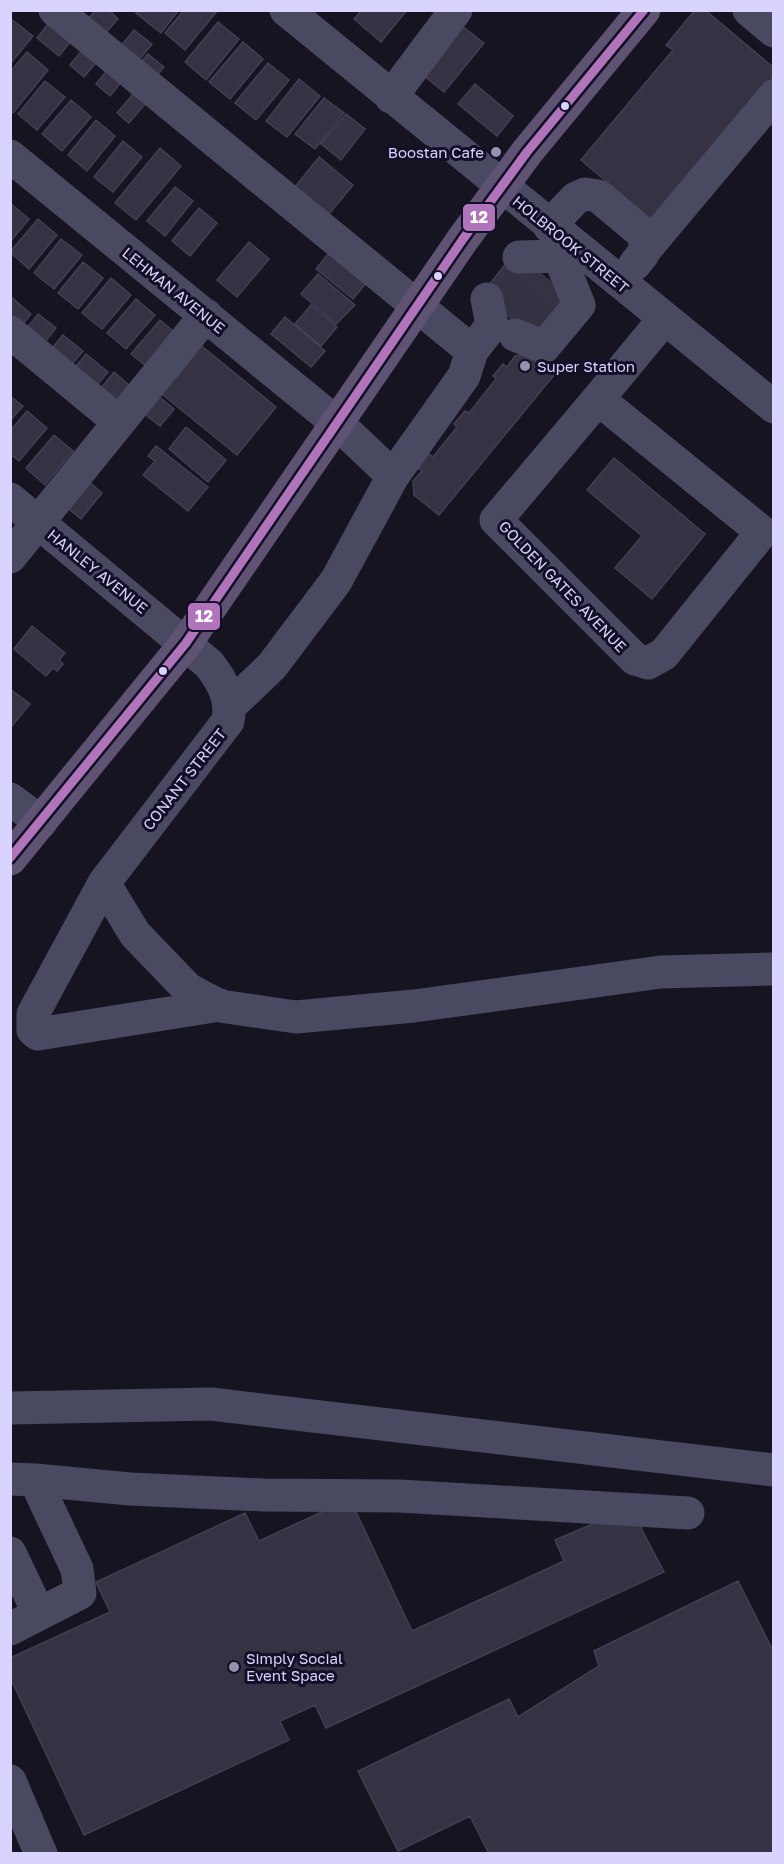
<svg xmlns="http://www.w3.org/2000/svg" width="784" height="1864" viewBox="0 0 784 1864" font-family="'Golos Text',sans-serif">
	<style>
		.building { fill: #343243; stroke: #433f54; stroke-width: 1.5 }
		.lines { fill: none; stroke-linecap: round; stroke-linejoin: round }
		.minor-tunnel { stroke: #333142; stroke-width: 33; stroke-dasharray: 33 16; stroke-linecap: butt }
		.minor { stroke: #4a4962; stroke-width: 33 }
		.major { stroke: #5e5373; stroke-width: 33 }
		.bus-1-casing { stroke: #130f26; stroke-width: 14 }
		.bus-1 { stroke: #af74b9; stroke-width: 9 }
		.bus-dot { fill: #d9d4ff; stroke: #130f26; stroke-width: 2 }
		.poi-dot { fill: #9591b1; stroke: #130f26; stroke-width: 2 }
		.labels { text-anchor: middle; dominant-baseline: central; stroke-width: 6; stroke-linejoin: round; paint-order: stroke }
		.poi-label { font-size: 15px; fill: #d9d4ff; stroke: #130f26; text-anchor: start }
		.street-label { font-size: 15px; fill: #d9d4ff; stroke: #130f26 }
		.line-badge { stroke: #130f26; stroke-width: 2 }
		.badge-label { font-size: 16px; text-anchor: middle; font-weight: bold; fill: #fff }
	</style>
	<rect width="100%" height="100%" fill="#161421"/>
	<path class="building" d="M96,10H109L118,19L101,38L84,24Z
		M138,10H179L161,33L136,13Z
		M184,10H218L185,50L165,33Z
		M362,10H407L381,42L354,19Z
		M695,10H705L774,68V76L652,220L581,160L673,50L666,45Z
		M11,19L33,36L10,64V19Z
		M52,19L74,37L59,56L37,38Z
		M218,22L239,39L206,80L185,62Z
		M458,23L484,43L444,92L419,72Z
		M134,30L152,44L135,65L117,51Z
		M243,42L263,59L230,99L209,82Z
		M84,48L98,60L84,77L70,65Z
		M27,52L48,70L13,113L10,110V72Z
		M148,54L164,67L152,81L136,68Z
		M268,63L289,80L256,120L235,103Z
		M108,69L122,81L110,96L96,84Z
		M299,79L320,96L287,137L266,121Z
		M45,81L65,97L37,130L18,114Z
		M475,84L513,116L497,136L458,104Z
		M133,94L145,104L129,123L117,113Z
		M324,98L344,113L315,149L295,134Z
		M71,100L91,117L62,151L42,134Z
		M346,114L365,129L341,160L321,144Z
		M96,120L115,136L87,171L68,155Z
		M123,141L142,157L113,192L94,177Z
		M160,148L181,166L136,220L115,203Z
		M319,157L353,185L324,220L291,192Z
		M175,187L193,201L165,236L147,221Z
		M10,203L29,219L10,242Z
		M199,208L217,223L190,256L172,241Z
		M38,219L57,235L29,269L10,252Z
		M61,239L82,255L54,289L34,273Z
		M249,242L269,259L237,297L217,280Z
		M333,248L370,278L353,299L316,269Z
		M514,253L574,300L541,342L481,295Z
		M83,262L103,278L78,309L58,293Z
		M318,274L355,305L336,324L301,294Z
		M111,278L131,295L102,329L82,313Z
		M10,296L31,314L18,330L10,324Z
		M136,299L155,315L126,349L107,333Z
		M311,305L337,327L321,346L295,324Z
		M38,314L56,328L40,348L22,334Z
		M285,317L325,351L311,367L271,334Z
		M160,320L179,336L151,370L131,354Z
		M63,335L83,351L69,368L49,352Z
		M198,343L276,407L237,455L158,391Z
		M86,354L108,372L94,389L72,371Z
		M529,354L554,375L439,515L414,495L413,481L422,471L418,468L429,454L433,457L457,427L454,424L465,411L469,413L496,379L493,376L503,364L507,367L515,356Z
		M114,372L130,386L114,406L98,392Z
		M156,394L174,409L160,426L142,412Z
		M10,396L23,406L10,421Z
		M27,411L47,428L19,461L10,454V431Z
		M186,427L226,460L208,482L169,449Z
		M54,435L73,451L45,485L26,468Z
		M156,446L208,487L188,511L143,475L155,461L148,456Z
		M614,458L705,534L652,599L615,568L642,536L587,490Z
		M85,478L102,493L81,519L63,504Z
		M32,626L65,653L59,660L63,664L57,671L53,668L46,676L14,649Z
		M10,689L30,704L12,726L10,724Z
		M350,1499L412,1631L564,1561L555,1540L621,1512L633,1513L664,1572L326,1728L315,1705L280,1721L289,1740L84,1835L10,1677V1658L110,1612L96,1582L245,1513L259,1541Z
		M738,1581L774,1653V1854H489L470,1816L398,1851L358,1771L509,1699L518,1717L599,1666L594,1651Z"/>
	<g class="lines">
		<path class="minor-tunnel" d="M501,311L534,269
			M521,327L555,285"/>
		<path class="minor" d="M55,10L472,351L464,376L393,476L336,581L272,666L231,705
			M286,10L774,407
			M749,10L774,31
			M391,97L456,10
			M10,156L338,424L393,476
			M549,226L576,198L585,194L598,196L641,232L646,243L643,254L635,264
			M644,251L774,96
			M10,332L119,422
			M515,335L544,347L579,305L559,256L519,257
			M472,351L492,325L487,299
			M598,399L496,520L635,659L648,663L664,654L762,532L598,399L664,319
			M10,499L209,664C223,682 232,699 228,721L104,883L33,1014V1030L38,1034L220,1005
			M10,557L206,315
			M10,799L41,822
			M104,883L135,934L188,989L220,1006L296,1017L414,1006L661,972L774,969
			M10,1408L211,1404L774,1470
			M10,1479L35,1480L77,1569L80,1593L10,1629
			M35,1480L130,1489L264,1495L400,1496L688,1513
			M10,1553L39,1614
			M10,1781L41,1854"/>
		<path class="major" d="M10,859L186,643L463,239L527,152L644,10"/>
		<defs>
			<path id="bus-1" d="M10,858L186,643L463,239L527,152L644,10"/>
		</defs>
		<use href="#bus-1" class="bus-1-casing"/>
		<use href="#bus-1" class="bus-1"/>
	</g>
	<g class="bus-dot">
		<circle cx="565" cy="106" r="5"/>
		<circle cx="438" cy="276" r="5"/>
		<circle cx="163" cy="671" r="5"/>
	</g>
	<g class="poi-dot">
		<circle cx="496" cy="152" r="6"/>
		<circle cx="525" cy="366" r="6"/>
		<circle cx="234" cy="1667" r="6"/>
	</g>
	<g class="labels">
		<g class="poi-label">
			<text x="484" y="152" text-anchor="end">Boostan Cafe</text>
			<text x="537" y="366">Super Station</text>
			<text x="246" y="1658">Simply Social<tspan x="246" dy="17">Event Space</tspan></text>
		</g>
		<g class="street-label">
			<text transform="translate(571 244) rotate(39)">HOLBROOK STREET</text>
			<text transform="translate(174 290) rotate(39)">LEHMAN AVENUE</text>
			<text transform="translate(98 571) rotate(39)">HANLEY AVENUE</text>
			<text transform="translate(563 586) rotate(46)">GOLDEN GATES AVENUE</text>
			<text transform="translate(184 779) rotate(-52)">CONANT STREET</text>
		</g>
	</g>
	<g class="line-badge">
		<rect x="462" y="203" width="34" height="29" rx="6" fill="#af74b9"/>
		<rect x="187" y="602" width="34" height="29" rx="6" fill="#af74b9"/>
	</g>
	<g class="badge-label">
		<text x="479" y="223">12</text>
		<text x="204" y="622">12</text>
	</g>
	<rect width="784" height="1864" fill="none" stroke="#d9d4ff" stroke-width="24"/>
</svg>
